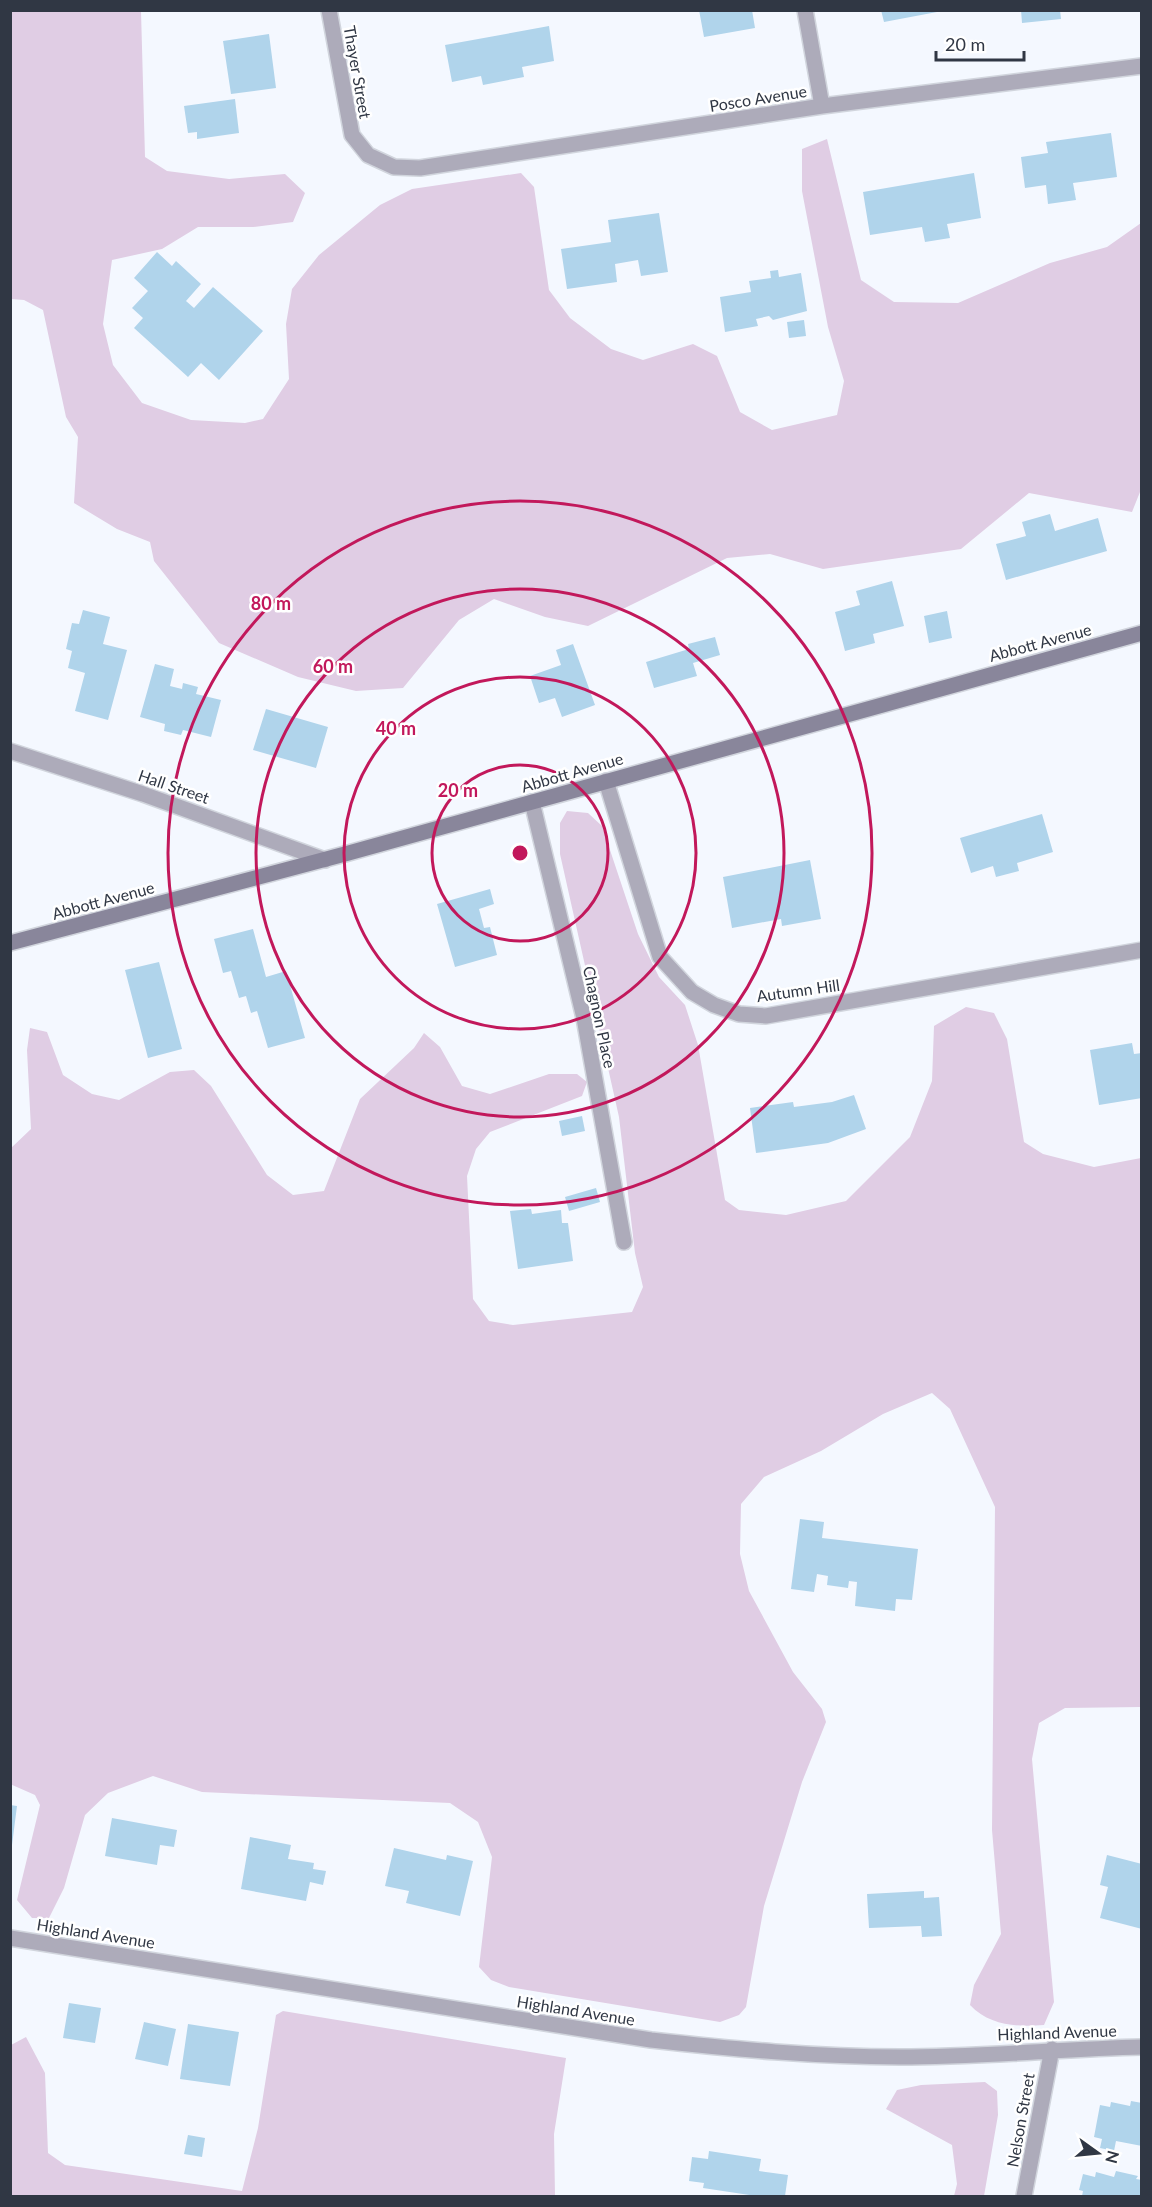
<svg xmlns="http://www.w3.org/2000/svg" width="1152" height="2207" viewBox="0 0 1152 2207" font-family="Lato,sans-serif">
	<style>
		.green { fill: #e0cde4 }
		.building { fill: #b0d4eb }
		.lines { fill: none; stroke-linecap: round; stroke-linejoin: round }
		.street-casing { stroke: #d1d5dd; stroke-width: 18 }
		.secondary-casing { stroke: #d1d5dd; stroke-width: 18 }
		.street { stroke: #adabba; stroke-width: 15 }
		.secondary { stroke: #89869b; stroke-width: 15 }
		.ring { fill: none; stroke: #c2185b; stroke-width: 3 }
		.labels { text-anchor: middle; dominant-baseline: central; stroke-width: 5; stroke-linejoin: round; paint-order: stroke }
		.street-label { font-size: 16px; fill: #303744; stroke: #fff }
		.centre { fill: #c2185b; stroke: #fff; stroke-width: 3 }
		.ring-label { font-size: 18px; text-anchor: middle; font-weight: bold; fill: #c2185b; stroke: #fff; stroke-width: 5; stroke-linejoin: round; paint-order: stroke }
	</style>
	<rect width="100%" height="100%" fill="#f4f8ff"/>
	<path class="green" d="M11,10L141,11L145,157L167,171L229,179L285,174L305,193L293,222L253,227H198L162,249L112,260L103,324L113,365L142,403L191,420L245,423L263,419L289,379L286,324L292,289L319,255L380,205L412,189L521,173L534,187L549,290L570,318L611,349L643,360L693,344L717,356L740,412L772,430L837,415L844,381L828,327L802,191V149L827,139L861,280L894,302L958,303L1050,263L1107,247L1141,223L1142,487L1132,512L1029,493L961,549L823,569L770,554L727,558L588,626L545,617L494,599L459,620L403,688L356,691L298,677L219,643L154,561L150,542L117,529L74,503L78,437L66,417L43,310L24,300L11,299Z
		M567,811L588,813L602,826L638,934L659,977L685,1005L698,1045L725,1200L739,1210L786,1215L846,1201L910,1137L932,1081L934,1026L966,1007L994,1013L1007,1039L1024,1142L1043,1154L1094,1167L1141,1158V1707L1065,1708L1039,1723L1032,1759L1054,2002L1044,2025C1017,2027 990,2026 970,2005L974,1985L1001,1934L992,1830L995,1507L950,1409L932,1393L883,1414L821,1451L764,1477L741,1504L740,1554L749,1591L793,1672L822,1709L826,1722L802,1782L764,1906L746,2007L739,2015L720,2022L509,1987L491,1980L479,1967L492,1857L478,1822L450,1803L202,1792L153,1776L108,1793L85,1815L64,1888L49,1918H32L17,1900L40,1805L35,1795L10,1784V1149L31,1129L27,1050L30,1028L47,1032L63,1075L92,1094L119,1100L170,1072L194,1070L211,1086L267,1175L293,1195L324,1191L360,1099L414,1048L424,1033L440,1047L462,1086L490,1094L549,1074H577L587,1082L582,1096L490,1132L476,1149L467,1176L473,1299L489,1321L513,1325L632,1312L643,1287L635,1253L619,1117L560,854V823Z
		M283,2011L566,2058L554,2134L555,2196H11V2045L26,2037L45,2073L48,2153L65,2165L242,2191L258,2128L276,2015Z
		M985,2082L997,2091L998,2115L984,2196H954L957,2184L952,2145L886,2109L897,2090L921,2085Z"/>
	<path class="building" d="M699,10H752L755,28L704,37Z
		M881,10H937V12L884,22Z
		M1021,10H1060L1061,19L1022,23Z
		M549,26L554,61L522,67L524,77L483,85L481,76L452,82L445,45Z
		M269,34L276,88L231,94L223,41Z
		M235,99L239,133L197,139V132L188,133L184,106Z
		M1111,133L1117,177L1073,183L1076,200L1048,204L1046,185L1025,188L1021,157L1048,153L1046,142Z
		M974,173L981,218L947,224L950,238L925,242L922,227L870,235L863,192Z
		M659,213L668,272L641,276L638,260L615,264L617,282L567,289L561,249L611,242L608,220Z
		M157,252L172,266L176,261L201,284L186,301L194,308L213,287L263,331L219,380L201,363L188,377L134,328L143,318L132,308L148,291L134,278Z
		M778,270L779,277L801,273L807,311L773,320L769,316L756,319L758,326L725,332L720,297L751,292L749,281L771,278L770,271Z
		M804,320L806,336L789,338L787,322Z
		M1050,514L1055,531L1098,518L1107,551L1006,580L996,544L1026,536L1022,522Z
		M892,581L904,626L873,634L875,643L845,651L835,612L860,605L856,591Z
		M83,610L110,617L103,644L127,650L108,720L75,711L85,673L68,668L72,651L66,649L72,623L79,624Z
		M947,611L952,638L929,643L924,616Z
		M715,637L720,655L693,663L697,676L654,688L646,662L689,649L688,644Z
		M573,644L595,705L562,717L555,698L539,703L530,676L561,665L556,650Z
		M155,664L174,669L170,686L182,689L183,683L198,687L196,694L221,700L211,737L183,730L181,735L164,731L165,724L140,717Z
		M266,709L328,727L316,768L253,750Z
		M1042,814L1053,852L1017,863L1019,871L996,877L993,866L971,873L960,838Z
		M810,860L821,919L782,926L781,919L732,928L723,877Z
		M490,889L494,904L479,909L484,928L490,927L497,955L455,967L437,904Z
		M253,929L266,977L286,971L305,1038L268,1048L257,1011L251,1013L246,996L239,998L231,971L223,973L214,939Z
		M159,962L182,1049L148,1058L125,970Z
		M1132,1043L1134,1054L1142,1053V1098L1099,1105L1090,1050Z
		M854,1095L866,1129L828,1143L756,1153L750,1108L793,1102L794,1107L832,1102Z
		M582,1116L585,1131L562,1136L559,1121Z
		M596,1188L600,1202L569,1211L565,1197Z
		M531,1209L532,1214L561,1210L562,1223H568L573,1261L518,1269L510,1211Z
		M800,1519L824,1522L822,1538L918,1549L912,1600L896,1599L895,1611L855,1606L857,1582L849,1581L848,1588L827,1585L828,1576L817,1574L814,1592L791,1589Z
		M10,1805L17,1806L12,1845H10Z
		M112,1818L177,1830L174,1847L160,1845L157,1865L105,1856Z
		M250,1837L291,1845L288,1859L314,1863L313,1869L326,1871L323,1885L310,1882L306,1901L241,1889Z
		M394,1848L446,1860L447,1855L473,1861L460,1916L406,1903L409,1891L385,1886Z
		M1107,1855L1142,1864V1929L1100,1918L1108,1887L1100,1885Z
		M924,1891V1898L939,1897L942,1936L922,1937L921,1926L869,1928L867,1894Z
		M69,2003L101,2008L95,2043L63,2038Z
		M144,2022L176,2029L168,2066L135,2059Z
		M188,2024L239,2032L230,2086L180,2079Z
		M1131,2101L1142,2103V2146L1116,2141L1114,2151L1100,2148L1102,2139L1094,2137L1100,2105L1110,2107L1111,2102L1130,2106Z
		M188,2135L205,2138L202,2157L184,2154Z
		M709,2151L761,2159L759,2171L788,2175L785,2196H756L703,2188L704,2183L689,2181L692,2157L708,2159Z
		M1116,2171L1138,2176L1136,2179L1142,2180V2196H1082L1083,2191L1079,2190L1083,2174L1095,2177L1096,2172L1114,2177Z"/>
	<g class="lines">
		<defs>
			<path id="street" d="M329,10L352,135L368,155L394,167L420,168L822,106L1142,66
				M805,10L822,106
				M10,751L143,794L325,860
				M606,781L660,957L692,992L714,1005L739,1014L766,1016L1142,950
				M532,802L584,1018L624,1242
				M10,1938L651,2040C733,2049 817,2057 900,2057C981,2057 1061,2049 1142,2047
				M1024,2196L1052,2049"/>
			<path id="secondary" d="M10,943L345,854L1142,633"/>
		</defs>
		<use href="#street" class="street-casing"/>
		<use href="#secondary" class="secondary-casing"/>
		<use href="#street" class="street"/>
		<use href="#secondary" class="secondary"/>
	</g>
	<g class="ring">
		<circle cx="520" cy="853" r="88"/>
		<circle cx="520" cy="853" r="176"/>
		<circle cx="520" cy="853" r="264"/>
		<circle cx="520" cy="853" r="352"/>
	</g>
	<g class="labels">
		<g class="street-label">
			<text transform="translate(358 72) rotate(80)">Thayer Street</text>
			<text transform="translate(758 98) rotate(-9)">Posco Avenue</text>
			<text transform="translate(1040 642) rotate(-15)">Abbott Avenue</text>
			<text transform="translate(572 772) rotate(-16)">Abbott Avenue</text>
			<text transform="translate(174 786) rotate(19)">Hall Street</text>
			<text transform="translate(103 900) rotate(-15)">Abbott Avenue</text>
			<text transform="translate(798 990) rotate(-8)">Autumn Hill</text>
			<text transform="translate(600 1017) rotate(78)">Chagnon Place</text>
			<text transform="translate(96 1933) rotate(9)">Highland Avenue</text>
			<text transform="translate(576 2010) rotate(9)">Highland Avenue</text>
			<text transform="translate(1057 2032) rotate(-2)">Highland Avenue</text>
			<text transform="translate(1020 2120) rotate(-80)">Nelson Street</text>
		</g>
	</g>
	<circle cx="520" cy="853" r="9" class="centre"/>
	<g class="ring-label">
		<text x="271" y="610">80 m</text>
		<text x="333" y="673">60 m</text>
		<text x="396" y="735">40 m</text>
		<text x="458" y="797">20 m</text>
	</g>
	<rect width="1152" height="2207" fill="none" stroke="#303744" stroke-width="24"/>
	<g transform="translate(1098 2153) rotate(105)" stroke="#ffffff" stroke-width="4.5" paint-order="stroke">
	<path d="M0-4.5L10 22L0 15L-10 22Z" fill="#303744"/>
	<text y="-9" font-size="16" font-weight="bold" text-anchor="middle" fill="#303744">N</text>
	</g>
	<path d="M936 51v9h88v-9" fill="none" stroke="#303744" stroke-width="3"/>
	<text x="945" y="51" font-size="18" fill="#303744" stroke="#ffffff" stroke-width="4.5" paint-order="stroke">20 m</text>
</svg>
